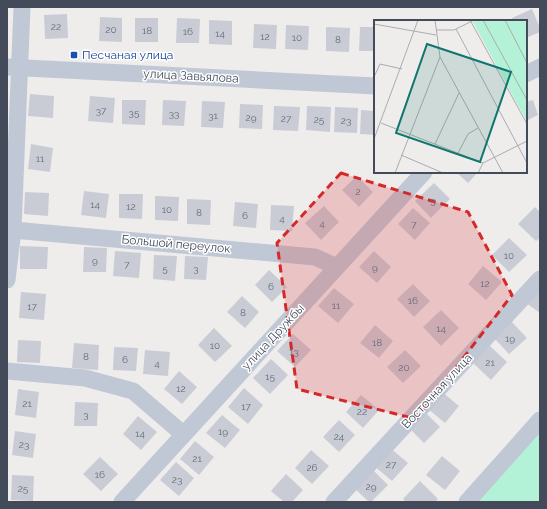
<svg xmlns="http://www.w3.org/2000/svg" width="547" height="509" viewBox="0 0 547 509" font-family="Raleway,sans-serif">
	<style>
		.green { fill: #b4f2d8 }
		.building { fill: #caccd5 }
		.lines { fill: none; stroke-linecap: round; stroke-linejoin: round }
		.minor { stroke: #c0c8d5; stroke-width: 17 }
		.marked { fill: #d62828; fill-opacity: 0.2; stroke: #d62828; stroke-width: 3; stroke-dasharray: 8 5; stroke-linejoin: round }
		.transit-dot { fill: #1a4fb4; stroke: #fff; stroke-width: 1.5 }
		.labels { text-anchor: middle; dominant-baseline: central; stroke-width: 3; stroke-linejoin: round; paint-order: stroke }
		.number-label { font-size: 10px; fill: #656b7a }
		.transit-label { font-size: 12px; fill: #164399; stroke: #fff; text-anchor: start }
		.street-label { font-size: 12px; fill: #434b5b; stroke: #fff }
		.inset-road { fill: none; stroke: #aaacb2; stroke-width: 1 }
		.view { fill: #0f766e; fill-opacity: 0.15; stroke: #0f766e; stroke-width: 2 }
		.inset-edge { fill: none; stroke: #434b5b; stroke-width: 2 }
	</style>
	<rect width="100%" height="100%" fill="#efecec"/>
	<path class="green" d="M540,426V502H472Z"/>
	<path class="building" d="M532,9L540,28V32L526,38V21H513L512,18Z
		M67,14L68,38L45,39L44,15Z
		M100,17L122,18V42L99,41Z
		M135,18H158V42H135Z
		M177,18L200,19L199,43H176Z
		M209,20L232,21V45L209,44Z
		M254,24L277,25L276,49L253,48Z
		M286,25L309,26L308,50L285,49Z
		M326,27L350,28L349,52L326,51Z
		M360,27H375V51H359Z
		M30,94L54,96L53,118L28,116Z
		M90,96L115,98L113,123L88,121Z
		M122,100H146L145,125L122,124Z
		M163,100L186,101L184,126L162,125Z
		M533,100L538,115L526,121V102Z
		M202,101L225,102L223,128L201,127Z
		M240,104L263,105L262,129L239,128Z
		M274,106L300,107L298,131L273,130Z
		M307,106L331,107L330,132L306,130Z
		M335,107L358,108L357,133L334,132Z
		M361,110L375,111V135L360,134Z
		M31,144L53,148L50,172L28,169Z
		M456,172H478L468,183Z
		M357,176L373,192L359,207L342,190Z
		M434,183L450,199L431,218L415,201Z
		M84,191L109,194L106,218L81,215Z
		M25,192L49,193L48,216L24,214Z
		M119,194H143L142,219L119,218Z
		M155,196L179,197L178,221L155,220Z
		M187,199L211,200L210,225L187,224Z
		M235,202L258,204L256,228L233,226Z
		M271,205L294,206L292,231L270,230Z
		M324,206L339,222L321,240L305,223Z
		M535,207L540,212V238L536,241L518,224Z
		M413,208L430,223L415,240L398,224Z
		M509,238L527,255L509,272L492,255Z
		M20,246L48,247L47,269H20Z
		M84,247L107,248L106,272H83Z
		M115,251L141,253L139,278L113,276Z
		M374,251L391,267L377,283L359,267Z
		M154,255L177,256L175,281L153,279Z
		M185,256L208,257L206,280L184,279Z
		M483,266L502,282L486,300L468,284Z
		M269,270L287,287L272,302L255,285Z
		M413,284L430,301L414,317L397,299Z
		M540,287V313L526,303Z
		M334,288L354,304L338,323L318,306Z
		M21,292L46,294L44,320L19,318Z
		M242,296L259,312L245,328L227,312Z
		M441,310L459,328L441,346L423,327Z
		M511,321L527,338L509,354L494,338Z
		M375,325L393,341L379,358L360,343Z
		M214,328L232,346L215,362L198,345Z
		M293,334L311,350L295,367L277,351Z
		M18,340L41,341L40,363L17,362Z
		M74,343L99,345L98,370L72,368Z
		M489,345L507,362L491,380L472,362Z
		M114,347L138,348L136,371L113,370Z
		M145,350L170,352L168,376L143,374Z
		M405,350L421,366L403,383L387,367Z
		M271,359L288,375L270,394L253,378Z
		M179,371L197,387L182,404L164,389Z
		M244,388L263,405L248,424L228,407Z
		M18,389L39,392L36,418L15,415Z
		M441,391L459,406L445,423L427,408Z
		M361,395L379,410L363,428L346,412Z
		M75,402L98,403L97,426H74Z
		M423,410L440,427L424,443L407,426Z
		M222,415L240,430L225,448L206,433Z
		M138,416L157,432L141,450L123,434Z
		M339,420L355,435L339,452L323,437Z
		M15,431L36,434L33,458L12,455Z
		M195,441L214,457L199,475L180,459Z
		M389,447L408,463L392,481L373,465Z
		M311,450L329,466L312,484L295,468Z
		M442,456L460,471L445,490L426,475Z
		M100,457L118,474L101,491L83,474Z
		M176,462L194,478L179,496L160,480Z
		M371,468L388,485L371,502H369L353,487Z
		M286,474L303,490L292,502H284L271,491Z
		M12,475L34,476L33,501L11,500Z
		M420,481L438,499L435,502H406L403,499Z"/>
	<g class="lines">
		<path class="minor" d="M7,67L375,86
			M526,74L540,67
			M13,230L315,257L337,267
			M7,280L13,230L22,7
			M7,371L85,378L133,391L183,434
			M122,502L424,172
			M334,502L540,279
			M467,502L540,420"/>
	</g>
	<path class="marked" d="M341,173L468,212L512,295L416,419L297,389L277,243Z"/>
	<rect class="transit-dot" x="70" y="51" width="8" height="8" rx="2"/>
	<g class="labels">
		<g class="number-label">
			<text x="56" y="26">22</text>
			<text x="111" y="29">20</text>
			<text x="147" y="30">18</text>
			<text x="188" y="31">16</text>
			<text x="220" y="33">14</text>
			<text x="265" y="36">12</text>
			<text x="297" y="37">10</text>
			<text x="338" y="39">8</text>
			<text x="101" y="110">37</text>
			<text x="134" y="112">35</text>
			<text x="174" y="113">33</text>
			<text x="213" y="115">31</text>
			<text x="251" y="117">29</text>
			<text x="286" y="118">27</text>
			<text x="319" y="119">25</text>
			<text x="346" y="120">23</text>
			<text x="40" y="158">11</text>
			<text x="358" y="191">2</text>
			<text x="433" y="200">5</text>
			<text x="95" y="204">14</text>
			<text x="131" y="206">12</text>
			<text x="167" y="209">10</text>
			<text x="199" y="212">8</text>
			<text x="245" y="215">6</text>
			<text x="282" y="218">4</text>
			<text x="322" y="223">4</text>
			<text x="414" y="224">7</text>
			<text x="509" y="255">10</text>
			<text x="95" y="260">9</text>
			<text x="127" y="264">7</text>
			<text x="375" y="267">9</text>
			<text x="165" y="268">5</text>
			<text x="196" y="268">3</text>
			<text x="485" y="283">12</text>
			<text x="271" y="286">6</text>
			<text x="413" y="300">16</text>
			<text x="336" y="305">11</text>
			<text x="32" y="306">17</text>
			<text x="243" y="312">8</text>
			<text x="441" y="328">14</text>
			<text x="510" y="338">19</text>
			<text x="377" y="342">18</text>
			<text x="215" y="345">10</text>
			<text x="294" y="351">13</text>
			<text x="86" y="356">8</text>
			<text x="125" y="359">6</text>
			<text x="490" y="362">21</text>
			<text x="157" y="363">4</text>
			<text x="404" y="367">20</text>
			<text x="270" y="376">15</text>
			<text x="181" y="388">12</text>
			<text x="27" y="403">21</text>
			<text x="246" y="406">17</text>
			<text x="362" y="411">22</text>
			<text x="86" y="414">3</text>
			<text x="223" y="431">19</text>
			<text x="140" y="433">14</text>
			<text x="339" y="436">24</text>
			<text x="24" y="444">23</text>
			<text x="197" y="458">21</text>
			<text x="391" y="464">27</text>
			<text x="312" y="467">26</text>
			<text x="100" y="474">16</text>
			<text x="177" y="479">23</text>
			<text x="371" y="486">29</text>
			<text x="23" y="488">25</text>
		</g>
		<g class="transit-label">
			<text x="82" y="55">Песчаная улица</text>
		</g>
		<g class="street-label">
			<text transform="translate(191 76) rotate(3)">улица Завьялова</text>
			<text transform="translate(176 244) rotate(5)">Большой переулок</text>
			<text transform="translate(273 337) rotate(-47)">улица Дружбы</text>
			<text transform="translate(437 391) rotate(-47)">Восточная улица</text>
		</g>
	</g>
	<g transform="translate(374 20)">
		<rect width="153" height="153" fill="#efecec"/>
		<path d="M98,0H150L153,4V102Z" fill="#b4f2d8"/>
		<path class="inset-road" d="M61,0L66,37L129,153M96,0L153,104M109,0L153,80M131,0L153,43M0,4L62,15M82,9L153,143M62,10H80L100,0M0,57L6,44L28,49M7,103L109,143M0,119L44,0M61,124L85,73M27,135L69,153M83,135L94,114L104,108M21,153L66,37M104,153L109,143L153,121"/>
		<path class="view" d="M53,24L137,52L106,142L22,113Z"/>
		<rect width="153" height="153" class="inset-edge"/>
	</g>
	<rect width="547" height="509" fill="none" stroke="#434b5b" stroke-width="16"/>
</svg>
